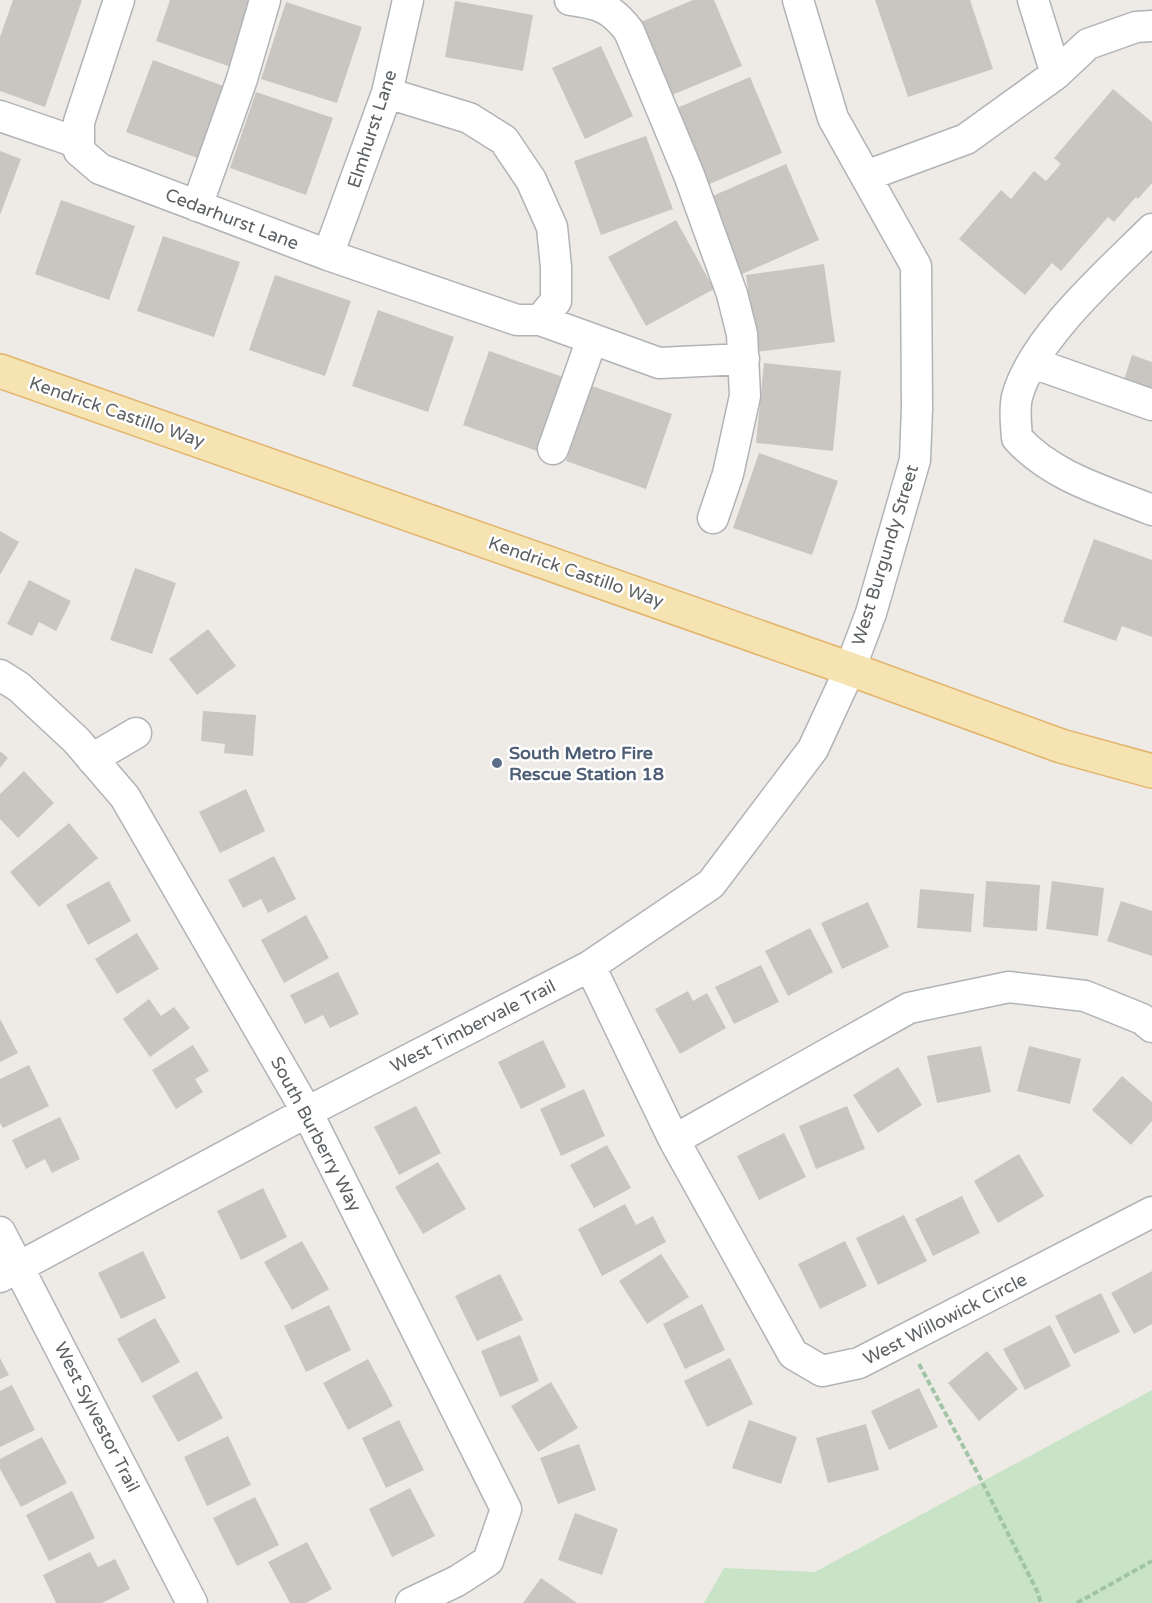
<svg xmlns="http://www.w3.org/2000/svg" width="1152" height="1603" viewBox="0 0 1152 1603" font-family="'Varela Round',sans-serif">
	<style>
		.green { fill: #c8e3c5 }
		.building { fill: #c9c6c2 }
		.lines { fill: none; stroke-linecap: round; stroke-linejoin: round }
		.minor-casing { stroke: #b1b3b6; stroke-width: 33 }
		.major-casing { stroke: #e2b36a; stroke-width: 36 }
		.path { stroke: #a0c5a6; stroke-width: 4; stroke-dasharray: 6 3; stroke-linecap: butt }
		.minor { stroke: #fff; stroke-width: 30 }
		.major { stroke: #f6e3b2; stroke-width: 33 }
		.service-dot { fill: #5c6f8a; stroke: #fff; stroke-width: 2 }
		.labels { text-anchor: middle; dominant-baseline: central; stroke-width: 5; stroke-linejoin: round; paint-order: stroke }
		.street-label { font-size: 18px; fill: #5d6164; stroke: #fff }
		.service-label { font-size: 18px; font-weight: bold; fill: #4e5e75; stroke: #fff; text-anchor: start }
	</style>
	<rect width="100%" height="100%" fill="#eeebe6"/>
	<path class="green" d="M1152,1390V1603H704L724,1568L815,1572Z"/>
	<path class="building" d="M13,0H82L45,107L0,91V37Z
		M170,0H254L231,67L156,41Z
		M693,0H714L742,66L667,97L636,24Z
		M875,0H970L993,69L908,97Z
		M455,1L533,15L523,71L445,57Z
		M286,2L362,27L337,103L261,79Z
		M601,46L633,116L585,139L552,68Z
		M153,60L226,87L200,159L126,132Z
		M750,77L782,153L705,186L672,110Z
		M1113,89L1152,122V183L1138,199L1136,197L1114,222L1108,217L1061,271L1052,263L1025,295L959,239L1001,190L1011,199L1034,171L1046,181L1061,164L1054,158Z
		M256,92L333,118L306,195L230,168Z
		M646,136L673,209L601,235L574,161Z
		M0,151L21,159L0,215Z
		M786,164L819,240L742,274L708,198Z
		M61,200L135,226L109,300L35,274Z
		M676,220L714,289L646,326L608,257Z
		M163,236L240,262L214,337L137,311Z
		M824,264L835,342L756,352L746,275Z
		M275,275L351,301L325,376L249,350Z
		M378,310L454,337L428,412L352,386Z
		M489,351L566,378L540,452L463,425Z
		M1132,355L1152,362V390L1124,380Z
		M764,363L841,371L833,451L756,443Z
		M592,386L672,414L646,489L566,461Z
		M759,453L838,481L812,555L733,528Z
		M0,531L19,542L0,575Z
		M1094,539L1152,560V637L1122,626L1116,641L1063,622Z
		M135,568L176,583L152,654L110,640Z
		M29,580L71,601L56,631L39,622L32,636L7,624Z
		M208,629L236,666L197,695L169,659Z
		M203,711L256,715L253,756L224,753L225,744L201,741Z
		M0,751L8,758L0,768Z
		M24,771L54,803L18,838L0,819V794Z
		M246,789L265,831L220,853L199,812Z
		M69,823L98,858L39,907L10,872Z
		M274,856L296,899L268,913L261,899L243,908L228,880Z
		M109,881L131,921L88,945L66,905Z
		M986,881L1040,885L1037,931L983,927Z
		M1052,881L1104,888L1098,936L1046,929Z
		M920,889L974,894L971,932L917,928Z
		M1121,901L1152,911V956L1107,941Z
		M868,902L889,947L842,969L821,923Z
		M306,915L329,958L284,983L261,940Z
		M810,928L833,972L788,996L765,951Z
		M137,933L159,969L117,994L95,959Z
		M761,965L779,1002L734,1024L715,987Z
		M338,972L359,1014L330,1028L323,1015L305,1024L290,995Z
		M688,991L693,1001L707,993L726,1028L680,1054L655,1009Z
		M149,999L161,1016L174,1007L190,1028L150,1057L123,1019Z
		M0,1019L18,1053L0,1062Z
		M543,1040L566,1087L521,1109L498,1062Z
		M193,1045L209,1071L195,1079L203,1092L176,1109L152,1070Z
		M981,1046L991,1092L937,1103L927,1056Z
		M1029,1046L1081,1059L1070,1104L1017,1091Z
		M29,1065L49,1106L3,1128L0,1123V1079Z
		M898,1067L922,1105L878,1133L853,1095Z
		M1122,1076L1152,1102V1121L1131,1145L1092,1110Z
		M584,1089L605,1136L561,1156L540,1109Z
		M416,1106L441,1153L399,1175L374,1127Z
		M847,1106L865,1149L816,1169L799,1126Z
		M60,1117L80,1159L52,1173L45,1159L26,1169L12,1140Z
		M784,1133L806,1177L759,1200L737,1156Z
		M607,1145L631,1188L594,1208L570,1165Z
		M1019,1154L1044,1196L998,1223L974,1181Z
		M438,1162L466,1209L423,1234L395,1187Z
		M263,1188L287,1237L241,1260L217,1211Z
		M962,1196L980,1233L933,1256L915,1219Z
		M625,1204L636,1225L653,1216L666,1242L602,1276L578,1229Z
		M904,1215L927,1261L878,1285L856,1238Z
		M302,1241L329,1289L292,1310L264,1262Z
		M845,1241L867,1286L820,1309L798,1264Z
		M143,1251L166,1298L121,1319L98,1273Z
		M661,1254L689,1297L647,1324L619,1281Z
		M1152,1271V1324L1134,1334L1111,1293Z
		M500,1274L523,1320L477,1341L455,1296Z
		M1101,1293L1120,1332L1074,1354L1055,1316Z
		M702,1304L725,1350L685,1369L663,1324Z
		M329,1305L351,1350L306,1372L284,1326Z
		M155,1318L180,1362L142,1383L117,1339Z
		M1050,1325L1071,1366L1025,1390L1003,1349Z
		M520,1335L539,1381L500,1397L481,1351Z
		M987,1351L1018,1389L979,1421L948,1383Z
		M0,1358L9,1375L0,1379Z
		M730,1358L753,1404L707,1427L684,1381Z
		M368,1359L393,1406L348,1430L323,1383Z
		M197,1371L223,1418L178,1442L152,1396Z
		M551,1382L578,1428L538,1452L511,1406Z
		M12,1385L35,1430L0,1447V1391Z
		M919,1388L938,1427L889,1450L871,1411Z
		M399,1420L424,1470L386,1488L362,1438Z
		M749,1420L797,1437L781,1484L732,1468Z
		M866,1424L879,1470L828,1483L816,1438Z
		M228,1436L251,1485L207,1506L184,1457Z
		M42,1437L67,1483L21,1507L0,1469V1459Z
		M579,1444L596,1490L558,1504L540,1458Z
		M410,1488L435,1536L392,1557L369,1509Z
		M72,1491L95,1538L49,1561L26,1515Z
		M255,1497L279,1545L237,1566L213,1518Z
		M575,1513L618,1529L602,1575L558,1560Z
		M307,1542L332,1589L306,1603H290L268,1562Z
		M90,1552L98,1567L115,1559L130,1589L102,1603H56L43,1575Z
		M541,1578L577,1603H523Z"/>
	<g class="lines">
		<defs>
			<path id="minor" d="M119,0L79,122V151L100,169L328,255L517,320H540L659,363L744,359
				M570,0C599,4 611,7 629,31L689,175L732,294L742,334L745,396L728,474L713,518
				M1033,0L1056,74
				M387,93L469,118L504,140L531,180L552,227L556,267V301L540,320
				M0,116L79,143
				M866,176L966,139L1056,74L1088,44L1136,27L1152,26
				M197,206L242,79L265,0
				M1152,229C1110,271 1032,339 1017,397C1014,410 1016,424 1017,438C1052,477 1105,491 1152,510
				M328,255L387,93L408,0
				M1033,363L1152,405
				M553,449L592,339
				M0,675L19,687L76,740L125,797L307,1112L506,1509L488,1561L457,1581L411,1603
				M92,759L136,733
				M590,966L674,1140
				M1152,1027L1142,1019L1085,996L1009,987L909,1008L674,1140L793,1354L822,1371L859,1363L1152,1212
				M0,1232L192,1603
				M0,1277L307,1112L590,966L711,884L813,749L850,669L871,613L915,460L917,408L916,266L833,118L798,0"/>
			<path id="major" d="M0,371L850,669L1061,746L1152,771"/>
		</defs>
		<use href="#minor" class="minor-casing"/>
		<use href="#major" class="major-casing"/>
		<path class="path" d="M919,1364L977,1472L1037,1591L1041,1603
			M1077,1603L1152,1561"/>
		<use href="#minor" class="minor"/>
		<use href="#major" class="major"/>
	</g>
	<circle class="service-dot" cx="497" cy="763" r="6"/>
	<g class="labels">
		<g class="street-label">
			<text transform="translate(372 129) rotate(-72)">Elmhurst Lane</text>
			<text transform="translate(232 219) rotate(21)">Cedarhurst Lane</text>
			<text transform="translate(117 412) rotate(19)">Kendrick Castillo Way</text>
			<text transform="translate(885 555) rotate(-73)">West Burgundy Street</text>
			<text transform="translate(576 572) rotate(19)">Kendrick Castillo Way</text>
			<text transform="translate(473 1026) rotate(-27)">West Timbervale Trail</text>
			<text transform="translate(316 1134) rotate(62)">South Burberry Way</text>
			<text transform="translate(945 1319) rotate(-27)">West Willowick Circle</text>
			<text transform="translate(97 1417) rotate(63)">West Sylvestor Trail</text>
		</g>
		<g class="service-label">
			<text x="509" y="753">South Metro Fire<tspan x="509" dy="21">Rescue Station 18</tspan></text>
		</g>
	</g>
</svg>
